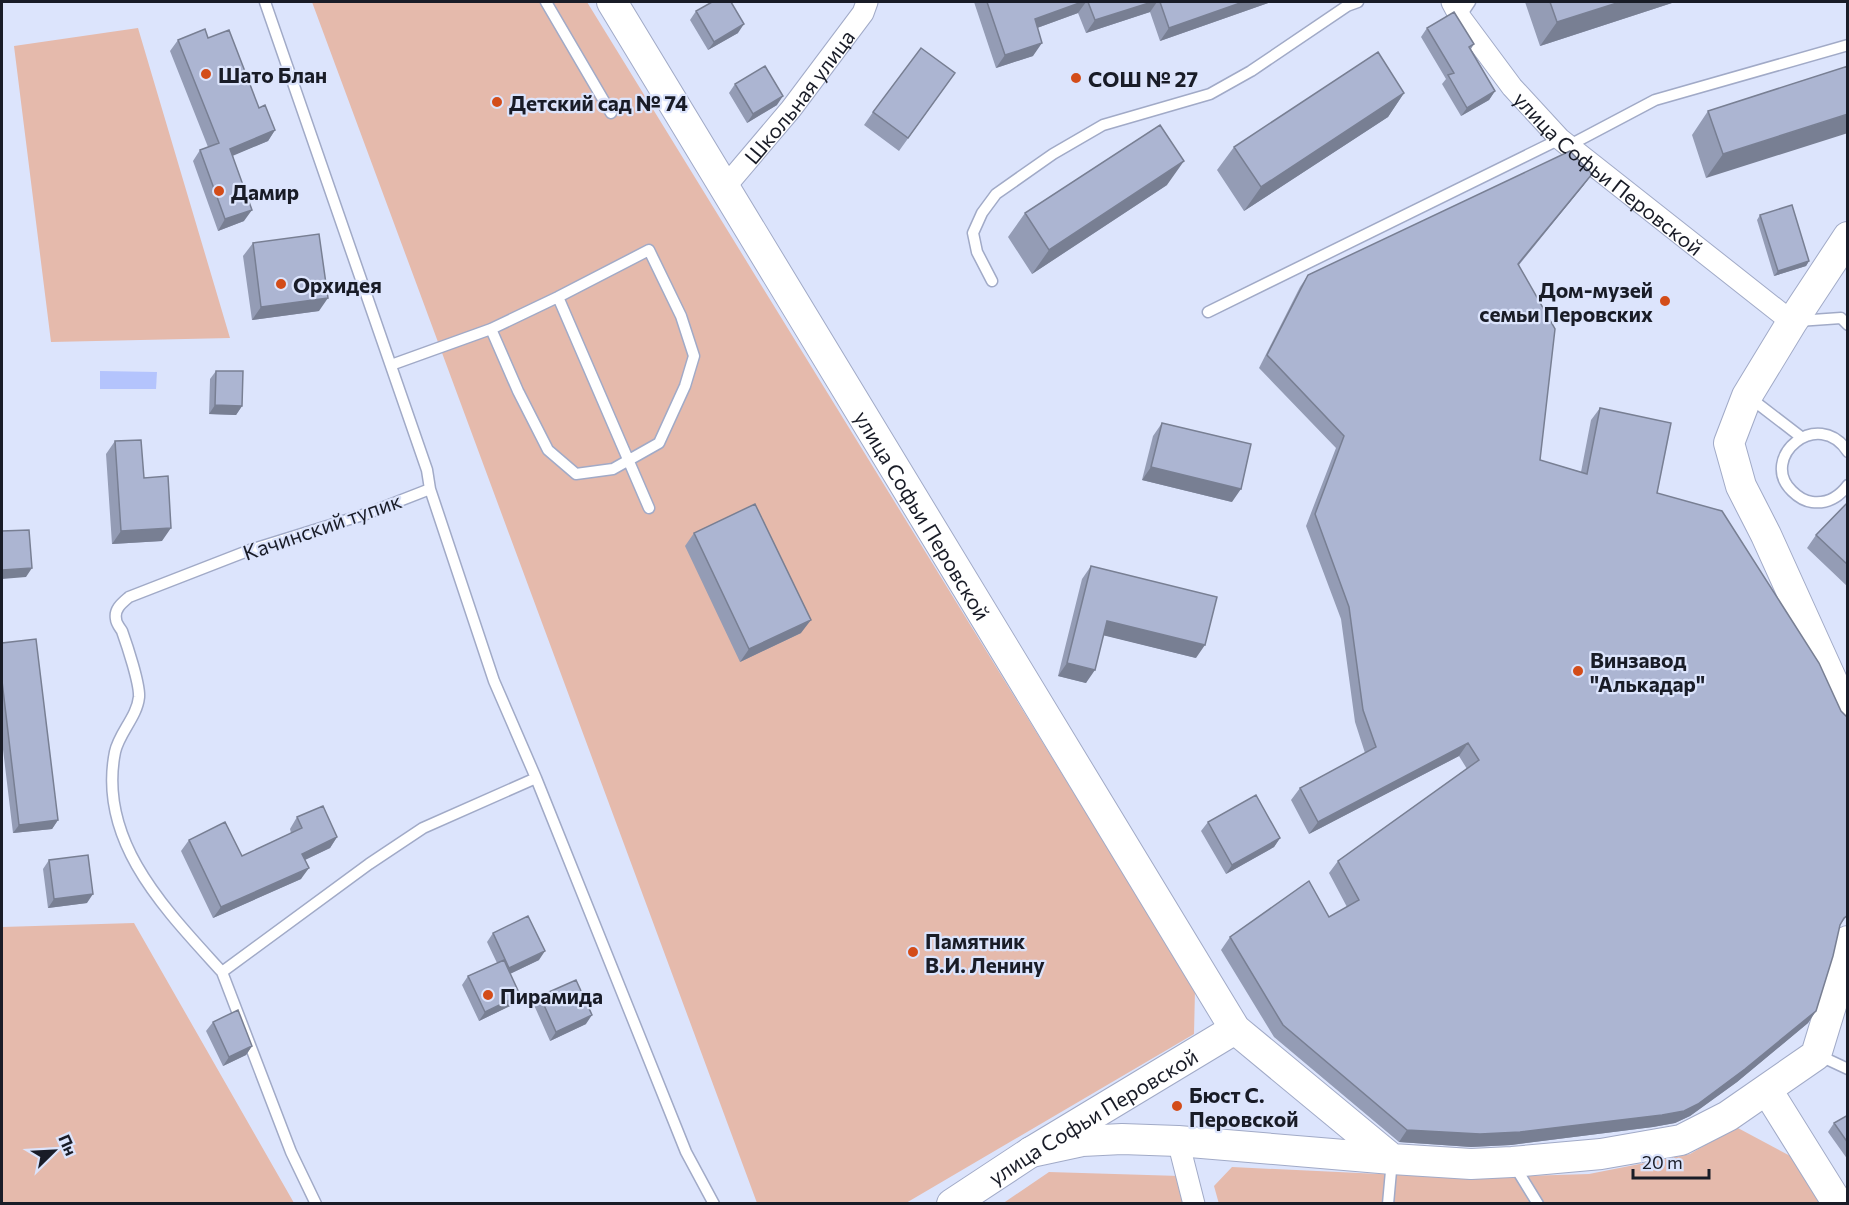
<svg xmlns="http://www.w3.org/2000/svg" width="1849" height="1205" viewBox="0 0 1849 1205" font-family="Commissioner,sans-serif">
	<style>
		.green { fill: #e5baac }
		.water { fill: #b4c4fd }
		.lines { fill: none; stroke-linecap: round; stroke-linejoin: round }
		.lane-casing { stroke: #a1aac7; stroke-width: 13 }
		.street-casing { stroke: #a1aac7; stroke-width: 23 }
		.secondary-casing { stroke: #a1aac7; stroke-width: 32 }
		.lane { stroke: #fff; stroke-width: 10 }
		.street { stroke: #fff; stroke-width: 21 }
		.secondary { stroke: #fff; stroke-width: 30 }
		.wall { fill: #949cb5 }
		.shaded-wall { fill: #787f93 }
		.building { fill: #acb5d2; stroke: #787f93; stroke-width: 1.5 }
		.poi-dot { fill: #d34c19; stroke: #dce4fc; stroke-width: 2 }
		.labels { text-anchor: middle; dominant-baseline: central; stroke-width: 4.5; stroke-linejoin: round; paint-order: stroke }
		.poi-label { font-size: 21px; font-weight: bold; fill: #191c27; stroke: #dce4fc; text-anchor: start }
		.street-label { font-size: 21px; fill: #191c27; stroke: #dce4fc }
	</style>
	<rect width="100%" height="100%" fill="#dce4fc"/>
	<path class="green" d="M312,2H587L1195,990L1194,1034L906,1203H757Z
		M138,28L230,338L51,342L14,46Z
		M134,923L294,1203H2V927Z
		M1736,1127L1796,1159L1823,1203L1219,1204L1214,1186L1232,1167L1464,1178L1589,1174L1690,1154Z
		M1049,1172L1180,1176L1187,1204H1002Z"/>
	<path class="water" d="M100,371L157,372L156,389H100Z"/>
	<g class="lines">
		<defs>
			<path id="lane" d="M546,2L611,113
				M1460,17L1470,2
				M1568,146L1655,100L1848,45
				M992,281L977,252L973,233L982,213L996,194L1053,154L1103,125L1210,94L1251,71L1347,6L1358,2
				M558,297L649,508
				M1208,312L1560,139
				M1798,321L1841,318L1848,325
				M391,365L491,329L558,297L649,250L681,316L694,356L685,386L659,443L613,469L576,474L548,450L518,391L491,329
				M1749,397L1801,437
				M1848,452C1818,406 1758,458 1792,491C1798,497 1804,501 1812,502C1827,504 1839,497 1848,485
				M430,489L494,681L536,778L686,1152L714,1204
				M222,972C167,911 97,842 115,752C119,733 137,717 139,697C140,684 127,645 122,631C120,628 116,623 116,619C114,609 122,603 129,597L250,550L366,514L430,489L427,470L265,2
				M1818,1055L1848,1069
				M1514,1165L1538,1204
				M316,1204L291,1152L222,972L369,864L423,828L536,778
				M1388,1204L1392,1160"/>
			<g id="street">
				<path id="s1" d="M1452,2L1460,17L1512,87L1560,139L1792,322"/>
				<path id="s2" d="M725,187L791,109L863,13L867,2"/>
				<path d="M1178,1141L1194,1204"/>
			</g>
			<g id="secondary">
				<path id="s3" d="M612,2L1235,1029L1392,1159L1471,1164L1512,1162L1601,1154L1681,1140L1728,1116L1816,1055L1841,973L1848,941"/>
				<path d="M1848,237L1792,322L1747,396L1729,443L1741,486L1766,535L1848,716"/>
				<path d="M1767,1090L1838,1204"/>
				<path d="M1031,1152L1082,1141L1122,1139L1178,1141L1392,1159"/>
				<path id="s4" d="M952,1204L1031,1152L1235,1029"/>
			</g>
		</defs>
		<use href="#lane" class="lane-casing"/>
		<use href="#street" class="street-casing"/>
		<use href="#secondary" class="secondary-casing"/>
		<use href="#lane" class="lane"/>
		<use href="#street" class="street"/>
		<use href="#secondary" class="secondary"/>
	</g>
	<path class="wall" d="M974,2H1271L1160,41L1150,12L1086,33L1078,13L1037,28L1033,56L996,68Z
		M1525,2H1675L1540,46Z
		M696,11L738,33L708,50L690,20Z
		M1427,28L1474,44L1471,49L1495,91L1489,100L1461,116L1442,84L1446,79L1421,37Z
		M208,38L275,130L268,141L233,155L244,221L218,231L193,161L200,150L208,147L170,51L178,40Z
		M1848,66L1706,178L1692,135L1708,111Z
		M955,73L899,151L864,125L873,112Z
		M735,84L777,105L747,123L729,93Z
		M1404,93L1388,117L1244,211L1217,170L1234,147Z
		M1592,174L1583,186L1519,265L1540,460L1581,472L1591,420L1600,408L1657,493L1848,915L1839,926L1816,1011L1808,1023L1737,1082L1690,1116L1675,1123L1653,1127L1511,1145L1471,1147L1399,1142L1274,1037L1221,950L1230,937L1329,917L1347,907L1329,873L1338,861L1467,769L1459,756L1309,834L1291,800L1300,788L1365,753L1355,722L1341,619L1306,526L1336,448L1259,368L1300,287L1308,275Z
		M1167,185L1032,274L1008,237L1025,213Z
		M1760,215L1809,261L1806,266L1774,276L1757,220Z
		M253,243L319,311L252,320L243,256Z
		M216,371L242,406L236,415L209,414L210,379Z
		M1162,423L1232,502L1142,480L1153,436Z
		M115,441L144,478L162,541L112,544L106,454Z
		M1848,502V587L1807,548L1816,535Z
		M694,533L801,633L740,662L685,546Z
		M1091,566L1196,658L1104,635L1086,683L1058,676L1082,579Z
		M2,643L58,820L52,829L13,833L2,741Z
		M297,817L337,837L330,848L305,860L301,879L213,918L181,851L189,840L242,856L291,833L290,829Z
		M1208,822L1280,838L1274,847L1226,874L1201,831Z
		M49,860L87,903L48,908L43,869Z
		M493,933L539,960L510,974L514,1004L479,1021L462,985L468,976L497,963L487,942Z
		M540,996L586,1024L550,1041L534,1005Z
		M213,1022L252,1046L246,1055L223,1066L206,1031Z
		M1848,1115V1160L1828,1132L1834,1123Z"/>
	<path class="shaded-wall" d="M1082,2H1086L1078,13L1026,32L1035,19Z
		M1152,2H1157L1150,12L1086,33L1095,20Z
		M1243,2H1271L1160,41L1169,28Z
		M1620,2H1675L1540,46L1557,22Z
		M744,24L738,33L708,50L714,42Z
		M1042,43L1033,56L996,68L1005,55Z
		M1495,91L1489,100L1461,116L1467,108Z
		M1404,93L1388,117L1244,211L1261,187Z
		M783,96L777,105L747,123L753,114Z
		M1848,114V133L1706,178L1723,154Z
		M275,130L268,141L223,160L230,149Z
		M1184,161L1167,185L1032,274L1049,250Z
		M1592,174L1583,186L1509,276L1518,264Z
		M252,210L244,221L218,231L225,219Z
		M1809,261L1806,266L1774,276L1778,271Z
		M328,298L319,311L252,320L261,307Z
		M215,405L242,406L236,415L209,414Z
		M1151,467L1241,489L1232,502L1142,480Z
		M171,528L162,541L112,544L121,531Z
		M32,568L26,577L2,579V570Z
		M811,620L801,633L740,662L749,649Z
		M1107,621L1205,645L1196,658L1098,634Z
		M1067,663L1095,670L1086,683L1058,676Z
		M1468,743L1459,756L1309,834L1318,822Z
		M58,820L52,829L13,833L19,825Z
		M337,837L330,848L294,865L302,854Z
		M1280,838L1274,847L1226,874L1232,865Z
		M309,868L301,879L213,918L221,907Z
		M93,894L87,903L48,908L54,899Z
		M545,951L539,960L503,977L509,968Z
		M520,995L514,1004L479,1021L485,1012Z
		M1816,1011L1808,1023L1737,1082L1690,1116L1675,1123L1653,1127L1511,1145L1471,1147L1399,1142L1407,1130Z
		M592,1015L586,1024L550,1041L556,1032Z
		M252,1046L246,1055L223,1066L229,1057Z"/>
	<path class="building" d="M712,2H731L744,24L714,42L696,11Z
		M987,2H1082L1035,19L1042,43L1005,55Z
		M1088,2H1152L1095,20Z
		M1160,2H1243L1169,28Z
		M1550,2H1620L1557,22Z
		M1454,12L1474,44L1469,47L1495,91L1467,108L1448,75L1454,73L1427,28Z
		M205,29L208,38L229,30L259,108L265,105L275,130L230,149L252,210L225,219L200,150L219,143L178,40Z
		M921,48L955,73L908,138L873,112Z
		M1378,52L1404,93L1261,187L1234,147Z
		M765,66L783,96L753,114L735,84Z
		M1848,66V114L1723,154L1708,111Z
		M1160,125L1184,161L1049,250L1025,213Z
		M1570,151L1592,174L1518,264L1555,329L1540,460L1587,474L1600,408L1671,423L1657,493L1722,511L1819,663L1841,711L1848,718V915L1844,918L1840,925L1833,956L1816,1011L1745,1069L1698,1104L1684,1111L1662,1115L1520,1132L1480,1134L1407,1130L1283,1025L1230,937L1309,881L1329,917L1359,900L1338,861L1479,760L1468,743L1318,822L1300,788L1376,747L1363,710L1349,607L1315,514L1344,436L1267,355L1308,275Z
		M1792,205L1809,261L1778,271L1760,215Z
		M319,234L328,298L261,307L253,243Z
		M216,371H243L242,406L215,405Z
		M1162,423L1251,444L1241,489L1151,467Z
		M141,440L144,478L168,476L171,528L121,531L115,441Z
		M1848,502V565L1816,535Z
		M755,504L811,620L749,649L694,533Z
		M29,530L32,568L2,570V531Z
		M1091,566L1217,597L1205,645L1107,621L1095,670L1067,663Z
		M36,639L58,820L19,825L2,681V643Z
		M1256,795L1280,838L1232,865L1208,822Z
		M323,806L337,837L302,854L309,868L221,907L189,840L225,822L242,856L302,828L297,817Z
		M88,855L93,894L54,899L49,860Z
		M528,916L545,951L509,968L493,933Z
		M504,960L520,995L485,1012L468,976Z
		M576,980L592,1015L556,1032L540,996Z
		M238,1010L252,1046L229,1057L213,1022Z
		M1848,1115V1143L1834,1123Z"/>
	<g class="poi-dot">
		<circle cx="206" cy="74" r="6"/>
		<circle cx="1076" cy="78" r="6"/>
		<circle cx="497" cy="102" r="6"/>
		<circle cx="219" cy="191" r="6"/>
		<circle cx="281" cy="284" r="6"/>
		<circle cx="1665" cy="301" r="6"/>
		<circle cx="1578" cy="671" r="6"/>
		<circle cx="913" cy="952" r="6"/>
		<circle cx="488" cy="995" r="6"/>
		<circle cx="1177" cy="1106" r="6"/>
	</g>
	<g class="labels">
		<g class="poi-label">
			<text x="218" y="74">Шато Блан</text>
			<text x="1088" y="78">СОШ № 27</text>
			<text x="509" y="102">Детский сад № 74</text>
			<text x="231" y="191">Дамир</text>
			<text x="293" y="284">Орхидея</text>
			<text x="1653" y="289" text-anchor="end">Дом-музей<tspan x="1653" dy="24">семьи Перовских</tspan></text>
			<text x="1590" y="659">Винзавод<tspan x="1590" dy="24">"Алькадар"</tspan></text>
			<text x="925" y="940">Памятник<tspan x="925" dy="24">В.И. Ленину</tspan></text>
			<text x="500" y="995">Пирамида</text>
			<text x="1189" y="1094">Бюст С.<tspan x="1189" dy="24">Перовской</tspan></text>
		</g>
		<g class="street-label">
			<text stroke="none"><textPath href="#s2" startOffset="117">Школьная улица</textPath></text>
			<text stroke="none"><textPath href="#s1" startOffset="234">улица Софьи Перовской</textPath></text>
			<text stroke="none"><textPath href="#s3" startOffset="600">улица Софьи Перовской</textPath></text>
			<text transform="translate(322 526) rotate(-19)">Качинский тупик</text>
			<text stroke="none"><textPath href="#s4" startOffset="166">улица Софьи Перовской</textPath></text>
		</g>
	</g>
	<rect width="1849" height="1205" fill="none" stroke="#191c27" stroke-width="6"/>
	<g transform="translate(54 1151) rotate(66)" stroke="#dce4fc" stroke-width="4.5" paint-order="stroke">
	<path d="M0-4.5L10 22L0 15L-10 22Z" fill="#191c27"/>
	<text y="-9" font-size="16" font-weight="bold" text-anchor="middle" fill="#191c27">Пн</text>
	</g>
	<path d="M1633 1169v9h76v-9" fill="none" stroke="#191c27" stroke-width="3"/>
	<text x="1642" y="1169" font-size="18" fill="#191c27" stroke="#dce4fc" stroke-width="4.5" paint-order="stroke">20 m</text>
</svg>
